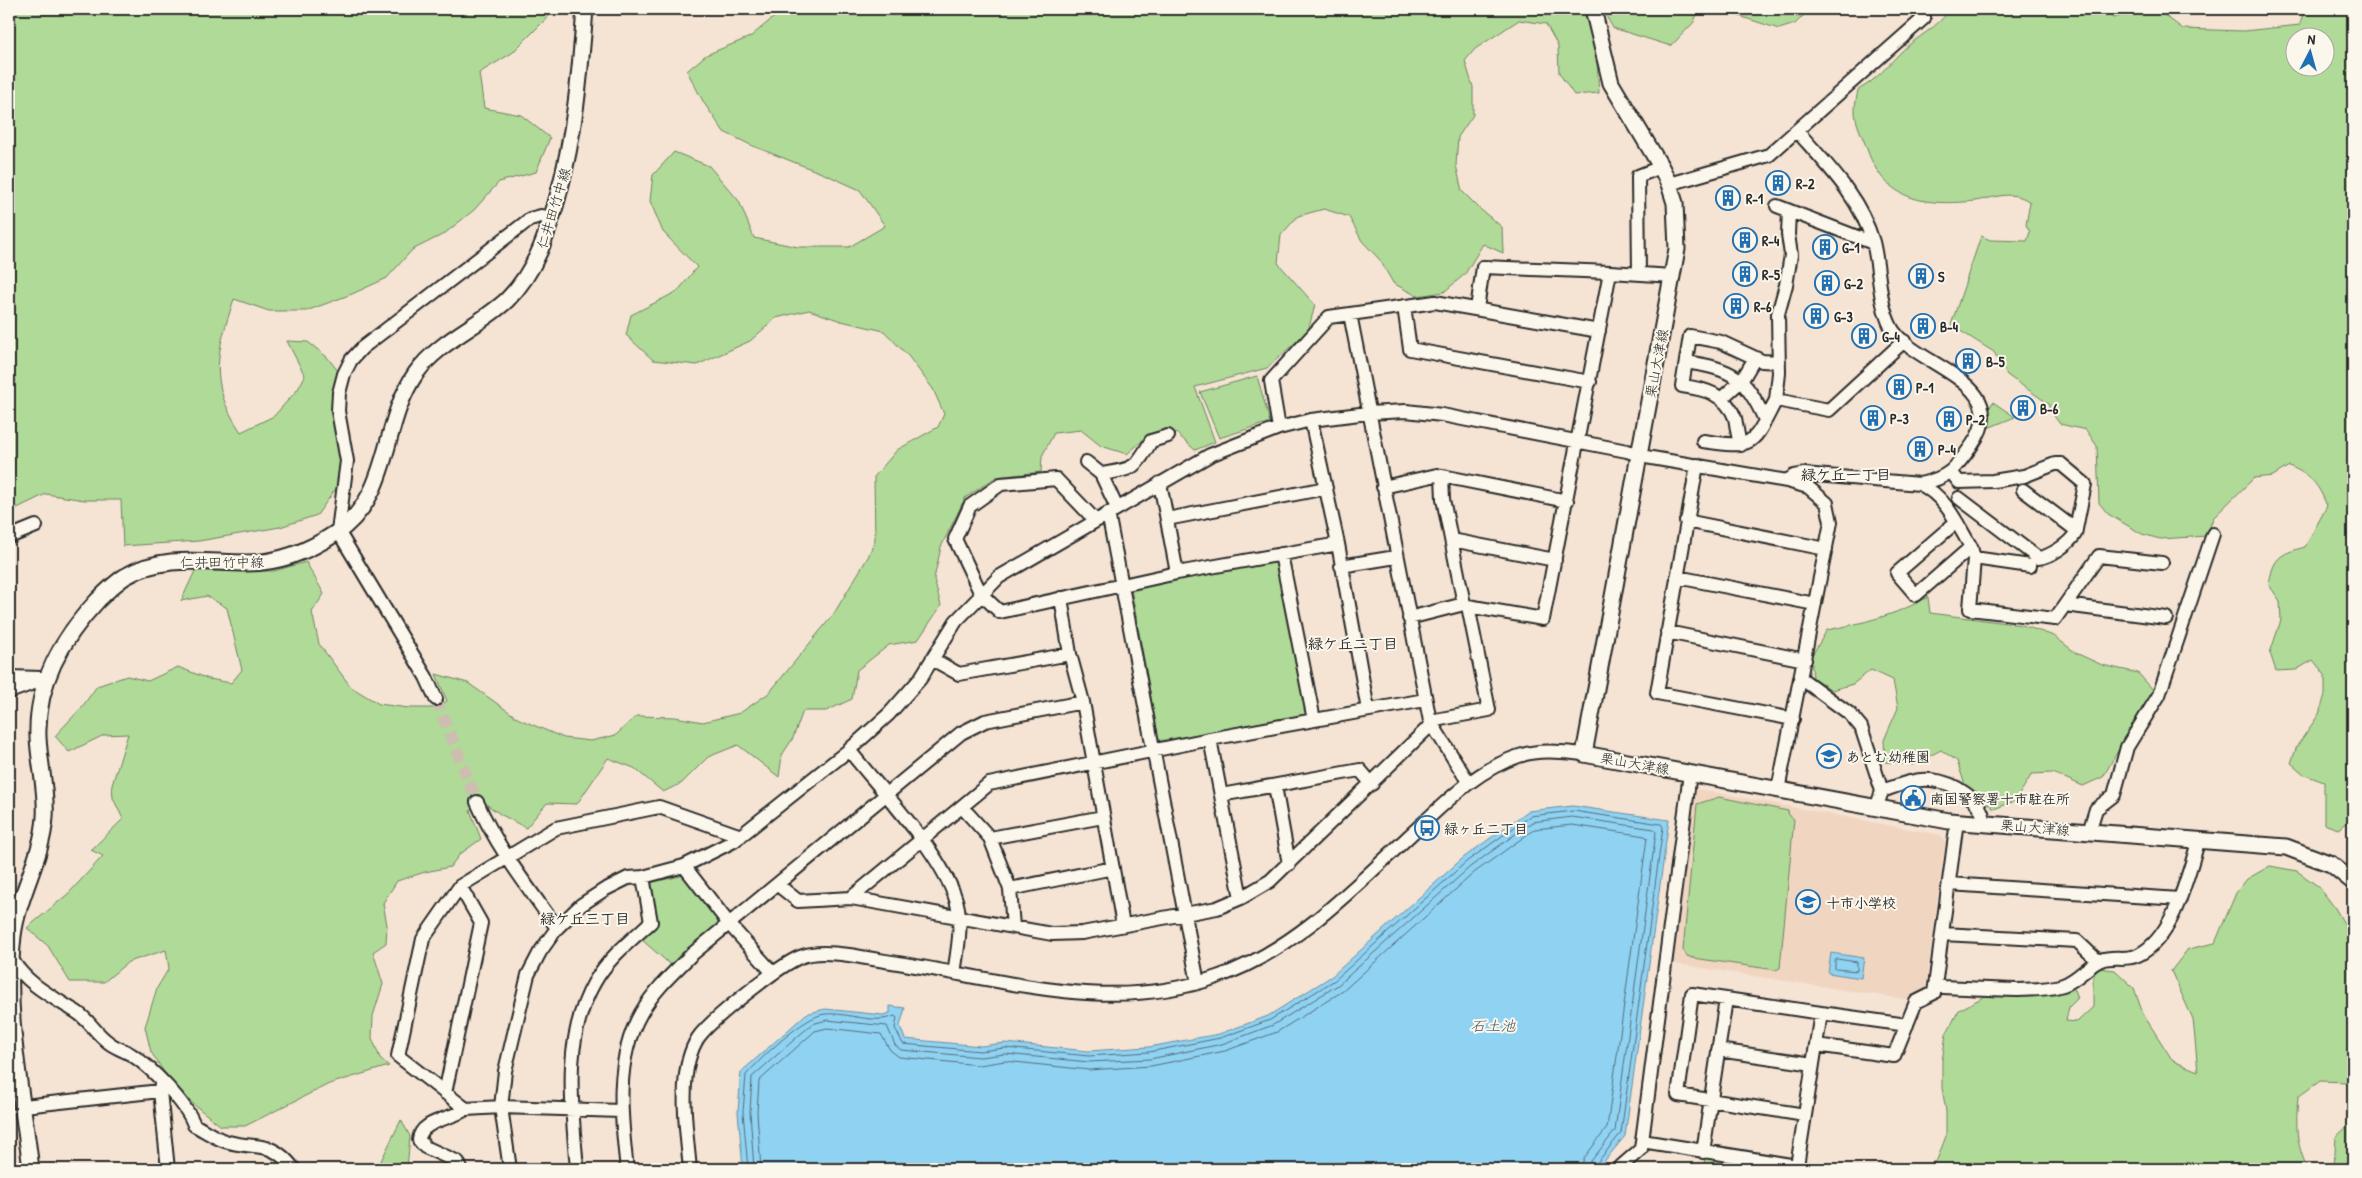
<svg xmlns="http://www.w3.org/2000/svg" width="2362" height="1178" viewBox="0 0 2362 1178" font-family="'Patrick Hand','Klee One',sans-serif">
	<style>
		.built { fill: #f0d5c1 }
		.green { fill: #b0da97; stroke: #6e8261; fill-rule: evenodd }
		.water { fill: #90d2f2; stroke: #688fa2 }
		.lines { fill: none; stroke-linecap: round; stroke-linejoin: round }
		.shore { stroke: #536e7b; stroke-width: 1 }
		.minor-tunnel { stroke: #cdbeb1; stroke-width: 12; stroke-dasharray: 12 6; stroke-linecap: butt }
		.minor-casing { stroke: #2b2b2b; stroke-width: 16 }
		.major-casing { stroke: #2b2b2b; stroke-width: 19 }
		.minor { stroke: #fbf7ec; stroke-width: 12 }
		.major { stroke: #fbf7ec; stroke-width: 15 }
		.labels { text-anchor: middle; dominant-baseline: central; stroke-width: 4; stroke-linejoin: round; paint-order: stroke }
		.poi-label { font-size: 14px; font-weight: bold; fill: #2b2b2b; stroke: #fbf7ec; text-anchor: start }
		.street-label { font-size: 14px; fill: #2b2b2b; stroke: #fbf7ec }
		.neighbourhood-label { font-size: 15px; font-weight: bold; fill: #2b2b2b; stroke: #fbf7ec }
		.water-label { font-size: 15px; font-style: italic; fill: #44555d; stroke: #fbf7ec }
	</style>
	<rect width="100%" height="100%" fill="#f5e3d3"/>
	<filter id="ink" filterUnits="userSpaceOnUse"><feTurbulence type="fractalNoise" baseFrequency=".02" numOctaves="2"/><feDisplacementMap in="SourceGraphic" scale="10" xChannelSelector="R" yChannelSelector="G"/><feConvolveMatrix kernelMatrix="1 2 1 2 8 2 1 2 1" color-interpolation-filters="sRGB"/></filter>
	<g filter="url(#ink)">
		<path class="built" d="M1692,788L1940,835L1945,842L1925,993L1910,1000L1670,963Z"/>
		<path class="green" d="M9,9H550V15L512,53L479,73L484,108L521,115L550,138L536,172L499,182L474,210L444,234L412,250L387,278L352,294L306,311H269L234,299C217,352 207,382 241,432L274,416L298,389L305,376L287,341L308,342L327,357L342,376L341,450L337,487L317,515L280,527L199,541L123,546L121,500H84L46,494L9,512Z
			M775,9H1586L1596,46L1599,93L1574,95L1559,73L1558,46L1546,24L1519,20L1475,49L1465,61L1473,87V115L1458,137L1456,165L1462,191L1481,210L1502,227L1503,253L1483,244L1465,274L1444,292L1417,296L1393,283L1380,260L1362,241L1349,217L1324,209L1298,216L1281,235L1278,263L1315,305L1308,331L1267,368L1195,387L1215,442L1195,450L1175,432L1148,436L1127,454L1101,446L1081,430L1054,433L1042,456L1041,472L996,477L965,498L941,547L934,579L941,606L918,640L889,645L857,670L852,699L826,711H803L793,738L782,755L779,777L738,745L708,757L682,783L663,792L634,768L608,758L577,804L547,803L526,828L500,814L480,800L470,810L481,839L460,854L450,867L425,872L397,881L383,903L387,925L386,943L373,952L383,984L373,1016L372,1038L380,1058L389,1066L329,1084L245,1126H221L193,1104L164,1072L151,1052L145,1027L157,988L169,968L166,950L128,962L104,982H70L48,946L27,928L69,893L103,856L91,850L123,819L113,798L112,785L128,734L104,735L69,752L55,736L82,707L97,686L127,676L148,681L178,667L209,679L231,683L242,670L227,608L207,596L181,601L195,571H274L306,562L324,594L312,612L319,644L351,687L379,704L409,708H437L447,701L436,674L468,683L519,719L564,738L591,741L616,735L636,716L675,717L703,722L740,713L769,693L833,615L868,557L875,540L874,477L897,450L938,427L944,414L933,389L909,357L884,331L841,321L809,310L776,318L750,341L697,365L653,360L626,335L631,315L678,291L697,267L663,232L650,201L653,175L674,152L709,166L739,201L754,238L798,247H849L885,226L860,190L829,176L753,146L724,132L704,103L687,71L706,55L750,37L779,13Z
			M1602,9H1699L1694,22L1671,46L1613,28Z
			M1731,9H1810L1795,24L1779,29L1733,14Z
			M1950,9H2099L2113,18L2138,11L2163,14L2183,29L2244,31L2300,25L2304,9H2353V819L2338,829L2324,824V782L2305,775L2291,763L2297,746L2319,714L2325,695V675L2313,660L2296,670L2276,671L2270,653L2281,620L2280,601L2269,585C2273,558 2279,554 2305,547L2327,506C2318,484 2312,476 2289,466L2273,476L2254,478L2213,518L2207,536L2160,539L2142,534L2108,514L2099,503L2097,446L2086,430L2060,424L2049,409V404L2007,375L1994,352L1951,325L1981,236L1990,240L2027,241L2030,232L2026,225L2030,202C2012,189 1994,198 1975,201C1926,206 1885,202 1867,149C1863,137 1854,121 1855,109C1855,103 1857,96 1858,90C1878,79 1886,67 1901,52C1917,36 1938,28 1950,9ZM2294,38H2324V68H2294Z
			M1257,376L1270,422L1219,438L1200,392Z
			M1993,402L2015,417L1988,428L1987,412Z
			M1277,561L1307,714L1159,741L1131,589Z
			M1928,597L1930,613L2022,625L2054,636L2076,653L2102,665L2138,673L2155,692L2147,711L2130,730L2103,777L2083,786L2053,773L2032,774L2015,801L1994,809L1965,785L1957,761L1941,750L1912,765L1885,762L1884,740L1898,708L1893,680L1871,670L1853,684L1832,690L1813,678L1811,657L1827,630C1863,623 1897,615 1928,597Z
			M1719,797L1788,811L1789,816L1794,819L1780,968L1776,970L1693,958L1687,956L1683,950L1697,804Z
			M2270,866L2297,871L2319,887L2335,908L2353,939V1080L2347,1082L2320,1081L2298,1097C2296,1125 2295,1143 2308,1169H1921L1937,1160L1946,1136V1111L1942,1088V1061L1946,1034L1959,1010L1987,995L2073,986L2077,999L2069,1007L2066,1021L2077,1022L2093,1007V977L2098,968L2115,970L2134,988L2143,1014L2173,1061L2198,1071L2193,1019L2171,971L2188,949L2215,943L2236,893L2247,879Z
			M685,875L725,924L672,966L642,940L658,923L649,883Z
			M401,1120L410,1136L407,1169H377Z
			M2350,1124L2353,1130V1169H2327L2334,1167L2336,1137Z
			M1704,1156L1786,1169H1705Z"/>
		<path class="water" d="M1573,806L1669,820L1625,1136L1598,1169H743L738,1112L741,1072L806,1014L825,1009L883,1015L890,1013V1006L905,1008L900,1026L905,1039L981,1046L1005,1043L1088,1051L1149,1047L1219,1034L1268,1016L1332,976L1463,858L1528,811Z
			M1831,953L1864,958L1861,978L1828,973Z"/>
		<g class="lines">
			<path class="shore" d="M1837,959L1857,962V971L1835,969V961Z
				M748,1169L743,1112L746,1075C761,1058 804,1016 825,1014C849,1012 872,1025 895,1016L897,1018L895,1028L903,1044L980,1051L1005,1048L1089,1056L1149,1052L1220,1038L1270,1020L1335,980L1466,862L1530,816L1573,811L1661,824L1663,827L1621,1133L1596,1164L1595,1169
				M754,1169L750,1112L752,1077L812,1024L827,1020L887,1026L895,1045L901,1050L980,1057L1005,1054L1089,1062L1150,1059L1222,1044L1273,1025L1338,985L1470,867L1532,822L1572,817L1654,829L1656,832L1615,1131L1591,1161L1588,1169
				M761,1169L757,1112L759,1081L815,1031L827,1028L881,1034L890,1050L899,1057L979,1065L1005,1061L1089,1070L1151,1066L1225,1051L1277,1032L1343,991L1475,872L1535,829L1572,825L1645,836L1647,838L1607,1128L1584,1158L1581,1169"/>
			<path class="minor-tunnel" d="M436,699L477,802"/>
			<defs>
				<path id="minor" d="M1669,184L1769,155L1924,18L1918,9
					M1777,206L1873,243
					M1789,211L1788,234L1791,255L1786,285L1778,314L1779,373L1776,400L1829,410L1904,341
					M1639,274L1638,176L1661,167
					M1404,306L1410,349L1590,382
					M1477,309L1483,267L1610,272
					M1350,314L1430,721L1469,783
					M1686,362C1733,369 1746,377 1765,420
					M1722,398L1742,380L1755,358
					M1311,420L1338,544L1368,710
					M1279,428L1271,381L1329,317L1435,302L1599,331
					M1703,441C1756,449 1752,445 1776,400
					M1741,445C1737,436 1737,427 1735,418C1726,394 1705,389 1682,386L1690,336L1721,342L1762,361L1779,362
					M1086,462L1101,474L1117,508
					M1697,465L1657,693L1793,719
					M1951,472L1959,482L1993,481L2024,476L2055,464H2061L2085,484L2075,534C2069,544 2050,557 2038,558L1959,498
					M1101,474C1133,469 1135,470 1151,441L1168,436
					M1442,476L1443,499L1464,604L1468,606
					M1787,481L1794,476L1804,474L1920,484C1949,478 1955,469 1972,445C2017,381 1911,366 1891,327C1878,301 1880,270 1873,242C1860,197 1827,165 1797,131
					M1160,483L1177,573
					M1920,484C1947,498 1956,522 1971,547L1916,595L1897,573L1956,522
					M1383,487L1437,475L1567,501
					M2023,490L2076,530
					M1108,513L1198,983
					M1167,519L1326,488
					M1095,520L1056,479L1001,484L970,506L955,539L981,594L1000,612L1177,573L1338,544
					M1686,521L1826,549
					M9,537L36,526
					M1452,540L1555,560
					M1971,547L1974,558L1970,609L2055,619L2099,556L2162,563
					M1281,554L1314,720
					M1974,558L2030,566
					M1341,566L1396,557
					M1677,577L1815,604
					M1061,598L1070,654L1083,702L1123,925
					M2065,605L2166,618
					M1409,618L1464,604
					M1667,632L1805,660
					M932,659L959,674L1070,654
					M9,677L41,678
					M1802,679L1850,714L1861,727L1882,791L1876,809
					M9,692L47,678
					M436,699L426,677L338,531L347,461L338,411L339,393L344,374L351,360L362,348L530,219L541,216L552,218
					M1430,721L1489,710L1468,606L1543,619L1610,272L1673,276
					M1210,739L1241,898
					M849,750C882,792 934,844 954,894C964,919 958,948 954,973
					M1275,786L1289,864
					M1882,791C1897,786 1915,778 1931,780C1953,782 1984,800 1984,823
					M1221,795L1360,770L1372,784
					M477,802C497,848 528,887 557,928
					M962,807L990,838L1010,889L1013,927
					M1957,821L1935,986L1944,987C1975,988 2036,994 2063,985C2078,980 2088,965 2101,960C2113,955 2127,961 2138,955C2174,938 2188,874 2199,839
					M2089,832L2096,809L2114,795L2127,747L2159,695L2213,534
					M990,838L1103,817
					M684,866L730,925L773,973
					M1949,884L2180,899
					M778,885L798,901L851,898L1052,934L1082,933L1217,908L1241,898L1270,881L1432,724
					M1010,889L1113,868
					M851,898L989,784L1210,739L1425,700
					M1942,934L2077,941L2098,961
					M11,958C26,984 51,996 75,1011C89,1019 95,1033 108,1042C115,1048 124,1050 132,1055C151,1067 187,1104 194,1125C204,1130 215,1138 225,1141C258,1151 270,1138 294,1169
					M1821,1013L1907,1025
					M1816,1045L1894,1056L1916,1002L1934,993L1935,986
					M1718,1050L1813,1064
					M161,1083L160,1091L168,1169
					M445,1093L481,923L460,886
					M24,1106L160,1091
					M620,1111L501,1107L466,1109L398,1056L423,939L460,886L556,828L659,807L741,836
					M1642,1141L1797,1166L1821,1013L1692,994L1678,1095L1805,1115
					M1703,1152L1726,999
					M461,1169L458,1162L425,1147L419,1140C420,1120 453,1119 466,1109
					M510,1169L501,1107L505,1071L528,975L540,952L557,928L581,905L604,890L628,878L643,877L684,866L734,841L849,750L889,714L920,679L956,621L999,577L1210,455L1279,428L1311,420L1368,413L1406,411L1442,415L1627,451L1646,457L1787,481L1808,487L1827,503L1831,522L1778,790
					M577,1169C572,1107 562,1040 594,983C608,958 631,940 651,922L643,877
					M627,1169C621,1118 614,1060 641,1013C654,990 673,973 691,955L961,733L985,721L1083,702
					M690,1169C687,1136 680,1091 689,1059C691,1052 694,1044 698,1038C710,1020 780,965 800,957C815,951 833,953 849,955C884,961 919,966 954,973C1043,990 1129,1008 1217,977C1297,950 1359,882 1420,826C1450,798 1479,769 1519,756C1540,749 1562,752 1584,754
					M1618,1169L1641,1149L1690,773"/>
				<path id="major" d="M1593,9L1611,83L1661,167L1669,184L1675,203L1677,249L1584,754L1949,821L2286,847L2331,864L2353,882
					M31,1169C22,1093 4,1014 13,936C18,895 42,859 45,817C47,790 39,763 38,737C36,684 63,637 98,600C106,592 116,582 126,576C164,554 205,563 247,563C280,563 309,551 336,533C393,494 380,425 416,373C439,341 479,326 507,300C536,271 547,235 558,196C575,133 580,74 585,9"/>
			</defs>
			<use href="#minor" class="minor-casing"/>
			<use href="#major" class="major-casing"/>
			<use href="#minor" class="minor"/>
			<use href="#major" class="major"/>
		</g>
	</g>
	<defs>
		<symbol id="building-ring" viewBox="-11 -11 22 22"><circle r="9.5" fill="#fbf7ec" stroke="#1f6fb2" stroke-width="1.5"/><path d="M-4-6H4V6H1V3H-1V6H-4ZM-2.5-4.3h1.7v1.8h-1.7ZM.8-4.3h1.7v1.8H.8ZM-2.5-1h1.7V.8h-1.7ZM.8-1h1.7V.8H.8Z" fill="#1f6fb2"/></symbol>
		<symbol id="school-ring" viewBox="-11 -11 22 22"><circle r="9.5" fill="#fbf7ec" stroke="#1f6fb2" stroke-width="1.5"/><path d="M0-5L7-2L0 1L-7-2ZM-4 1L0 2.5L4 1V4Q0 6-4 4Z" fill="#1f6fb2"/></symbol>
		<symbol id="civic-ring" viewBox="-11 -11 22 22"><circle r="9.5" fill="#fbf7ec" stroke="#1f6fb2" stroke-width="1.5"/><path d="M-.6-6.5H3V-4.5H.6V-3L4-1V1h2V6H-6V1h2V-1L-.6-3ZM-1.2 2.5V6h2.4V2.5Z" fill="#1f6fb2"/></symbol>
		<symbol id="bus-ring" viewBox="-11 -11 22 22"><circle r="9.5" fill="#fbf7ec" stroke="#1f6fb2" stroke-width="1.5"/><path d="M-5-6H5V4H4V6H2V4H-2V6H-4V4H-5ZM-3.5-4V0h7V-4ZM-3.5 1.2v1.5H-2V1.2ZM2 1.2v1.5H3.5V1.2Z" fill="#1f6fb2"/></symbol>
	</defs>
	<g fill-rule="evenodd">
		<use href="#building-ring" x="1764" y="169" width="28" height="28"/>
		<use href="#building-ring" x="1714" y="184" width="28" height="28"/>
		<use href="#building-ring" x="1731" y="226" width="28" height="28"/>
		<use href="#building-ring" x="1811" y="233" width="28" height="28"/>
		<use href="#building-ring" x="1731" y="260" width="28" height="28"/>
		<use href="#building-ring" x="1907" y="262" width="28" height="28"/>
		<use href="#building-ring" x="1813" y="269" width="28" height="28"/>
		<use href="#building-ring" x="1722" y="292" width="28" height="28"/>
		<use href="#building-ring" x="1802" y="302" width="28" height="28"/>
		<use href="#building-ring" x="1909" y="312" width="28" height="28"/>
		<use href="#building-ring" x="1850" y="322" width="28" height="28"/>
		<use href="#building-ring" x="1954" y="347" width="28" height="28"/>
		<use href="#building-ring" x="1885" y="373" width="28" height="28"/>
		<use href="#building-ring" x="2009" y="394" width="28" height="28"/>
		<use href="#building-ring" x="1859" y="404" width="28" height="28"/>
		<use href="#building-ring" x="1935" y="405" width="28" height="28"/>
		<use href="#building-ring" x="1906" y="435" width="28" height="28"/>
		<use href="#school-ring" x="1815" y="742" width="28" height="28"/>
		<use href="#civic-ring" x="1899" y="784" width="28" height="28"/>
		<use href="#bus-ring" x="1413" y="814" width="28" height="28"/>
		<use href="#school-ring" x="1794" y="888" width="28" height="28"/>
	</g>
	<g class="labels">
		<g class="poi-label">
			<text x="1796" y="183">R-2</text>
			<text x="1746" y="198">R-1</text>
			<text x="1762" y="240">R-4</text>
			<text x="1842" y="247">G-1</text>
			<text x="1762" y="274">R-5</text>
			<text x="1938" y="276">S</text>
			<text x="1844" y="283">G-2</text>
			<text x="1754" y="306">R-6</text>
			<text x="1834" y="316">G-3</text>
			<text x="1940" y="326">B-4</text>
			<text x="1882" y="336">G-4</text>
			<text x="1986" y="361">B-5</text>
			<text x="1916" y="387">P-1</text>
			<text x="2040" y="408">B-6</text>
			<text x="1890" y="418">P-3</text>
			<text x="1966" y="419">P-2</text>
			<text x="1938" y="449">P-4</text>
			<text x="1846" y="756">あとむ幼稚園</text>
			<text x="1930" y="798">南国警察署十市駐在所</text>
			<text x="1444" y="828">緑ヶ丘二丁目</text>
			<text x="1826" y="902">十市小学校</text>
		</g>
		<g class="street-label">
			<text transform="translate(553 208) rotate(-73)">仁井田竹中線</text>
			<text transform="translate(1656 363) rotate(-79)">栗山大津線</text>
			<text x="222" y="561">仁井田竹中線</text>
			<text transform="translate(1635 763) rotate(10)">栗山大津線</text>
			<text transform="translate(2035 827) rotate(5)">栗山大津線</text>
		</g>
		<g class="neighbourhood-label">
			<text x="1846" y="474">緑ケ丘一丁目</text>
			<text x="1353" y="643">緑ケ丘二丁目</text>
			<text x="585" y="918">緑ケ丘三丁目</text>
		</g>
		<g class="water-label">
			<text x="1493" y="1025">石土池</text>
		</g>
	</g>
	<rect width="2362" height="1178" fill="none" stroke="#fbf7ec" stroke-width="30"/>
	<rect x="15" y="15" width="2332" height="1148" fill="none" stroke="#2b2b2b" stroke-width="2" filter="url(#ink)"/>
	<g transform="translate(2310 52) rotate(6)"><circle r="24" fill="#fbf7ec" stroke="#a8a59f"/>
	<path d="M0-4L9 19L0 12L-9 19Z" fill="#1f6fb2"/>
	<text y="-8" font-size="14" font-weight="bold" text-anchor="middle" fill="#2b2b2b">N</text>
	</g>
</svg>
